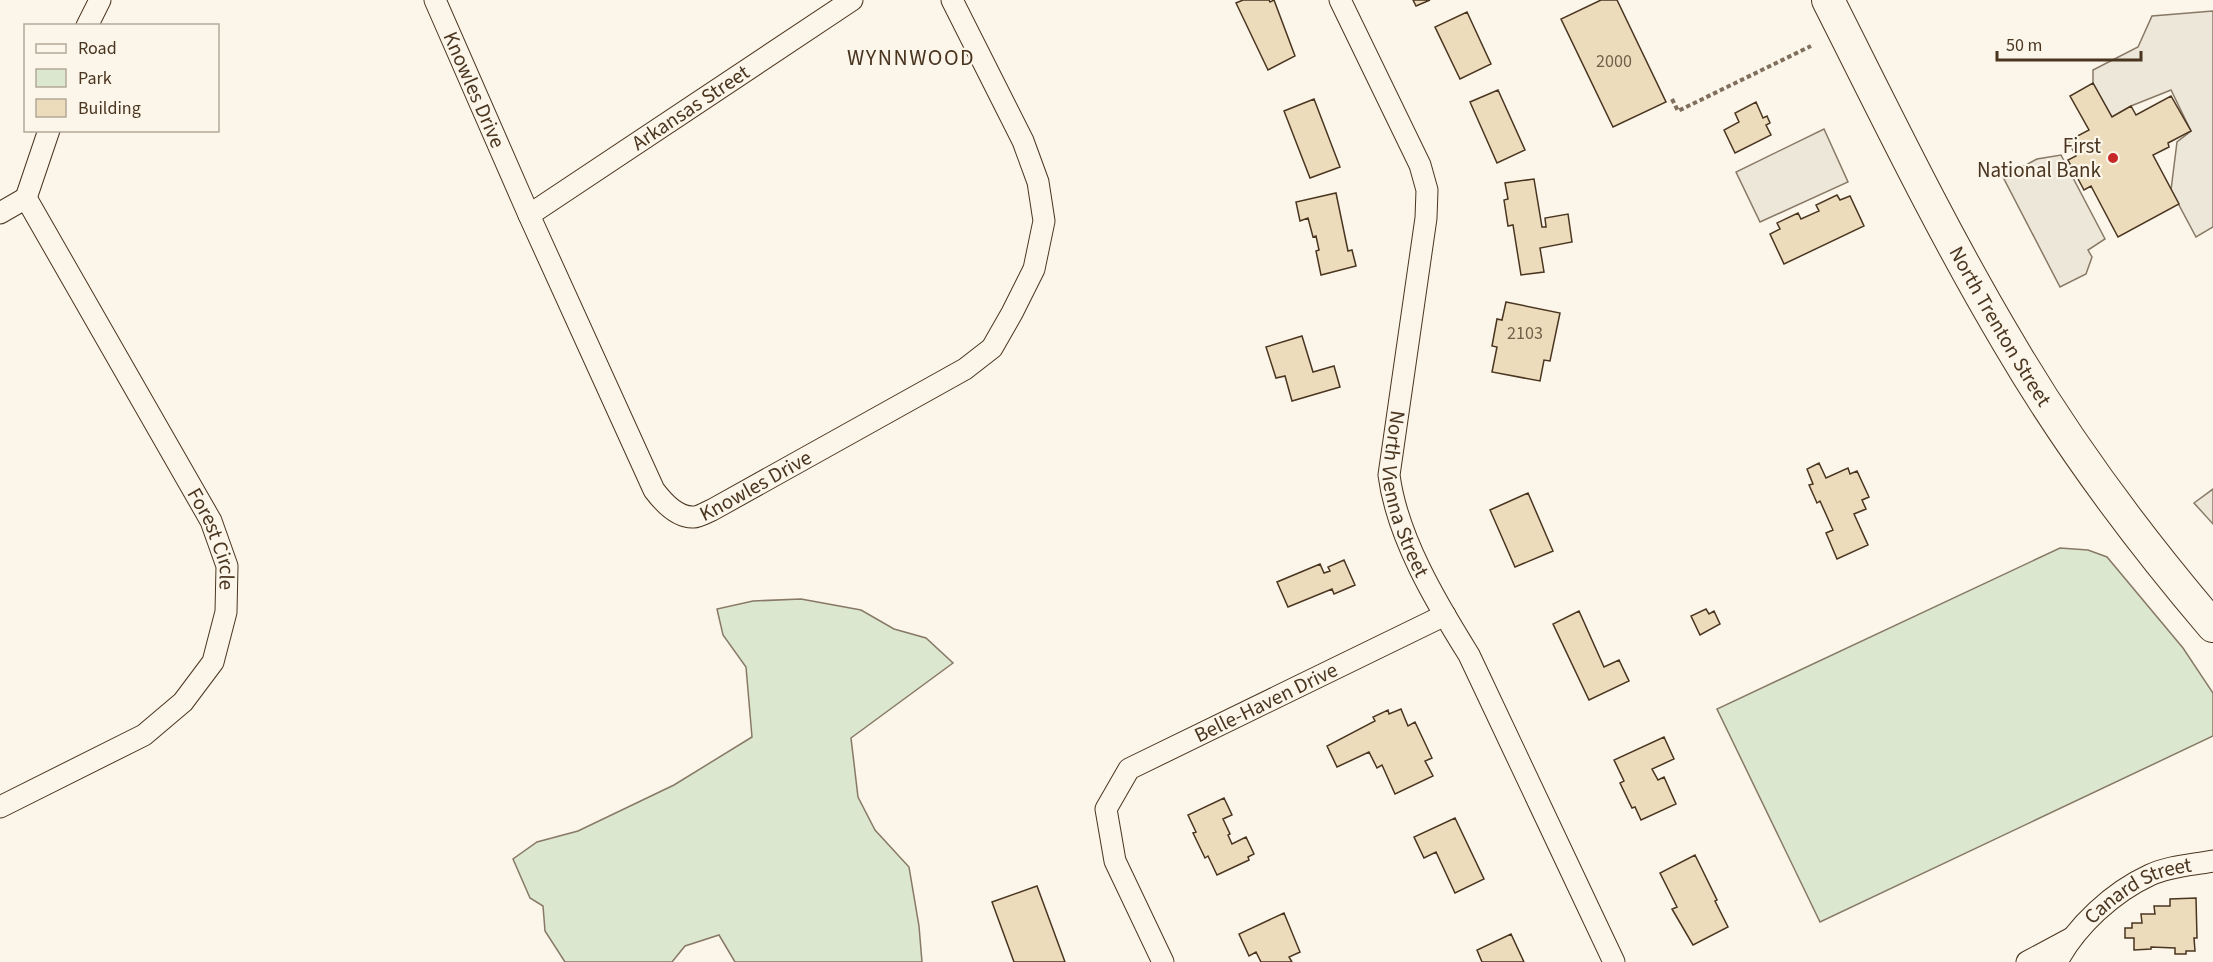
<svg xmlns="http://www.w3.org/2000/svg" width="2213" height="962" viewBox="0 0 2213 962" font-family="'Source Sans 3',sans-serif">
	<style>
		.green { fill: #dce7d0; stroke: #887966; stroke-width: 1.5 }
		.parking { fill: #ede7d9; stroke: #887966; stroke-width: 1.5 }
		.building { fill: #ecdcbc; stroke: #4a3520; stroke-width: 1.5 }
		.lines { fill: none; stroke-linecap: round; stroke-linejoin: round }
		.minor-casing { stroke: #4a3520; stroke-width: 23 }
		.highway-casing { stroke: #4a3520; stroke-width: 34 }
		.path { stroke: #7f6f5c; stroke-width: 4; stroke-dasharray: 4.5 3; stroke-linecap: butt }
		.minor { stroke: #fbf6e9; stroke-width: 21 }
		.highway { stroke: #fbf6e9; stroke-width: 32 }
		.poi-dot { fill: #c62828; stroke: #fbf6e9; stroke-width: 2 }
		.labels { text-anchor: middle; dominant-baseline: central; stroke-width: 4.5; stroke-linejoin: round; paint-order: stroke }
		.number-label { font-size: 18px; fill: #725f47 }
		.street-label { font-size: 21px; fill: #4a3520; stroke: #fbf6e9 }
		.poi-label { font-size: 21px; fill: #4a3520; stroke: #fbf6e9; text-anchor: end }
		.neighbourhood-label { font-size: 22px; letter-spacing: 1.5px; fill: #4a3520; stroke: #fbf6e9 }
	</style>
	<rect width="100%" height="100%" fill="#fbf6e9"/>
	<path class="green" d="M2060,548L2088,550L2107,557L2183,648L2213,693V736L1820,922L1717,709Z
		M801,599L861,610L894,629L926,638L953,663L851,738L858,797L875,830L909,867L919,926L922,962H735L719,935L685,946L672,962H565L545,931L543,906L530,898L513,859L537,842L578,831L674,785L752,737L746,667L723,635L717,609L753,601Z"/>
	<path class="parking" d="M2213,11V227L2196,237L2171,190L2177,142L2191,131L2171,90L2131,106L2112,117L2093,83V70L2138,47L2152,16Z
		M1824,129L1848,182L1760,222L1736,172Z
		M2061,155L2105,239L2088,250L2092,257L2086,274L2060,287L2003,177L2037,159Z
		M2213,489V524L2194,503Z"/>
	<path class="building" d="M1243,0H1269L1270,2L1274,0L1295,56L1268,70L1236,3Z
		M1413,0H1430L1416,6Z
		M1601,0H1617L1666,102L1613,127L1561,19Z
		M1467,12L1491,64L1460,79L1435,27Z
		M2093,83L2112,117L2131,106L2136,115L2171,96L2191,131L2168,143L2169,147L2153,155L2179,204L2118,237L2091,186L2084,190L2068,160L2076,156L2068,141L2089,130L2070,96Z
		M1498,90L1525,150L1497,163L1470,102Z
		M1314,99L1340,167L1310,178L1284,111Z
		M1756,102L1763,118L1767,116L1770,123L1766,125L1771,135L1735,153L1724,130L1739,122L1735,113Z
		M1534,179L1542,227H1546L1545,218L1568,214L1572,242L1540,248L1544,272L1521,275L1513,225L1508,226L1504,200L1508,199L1505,183Z
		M1336,193L1348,251L1352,250L1356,266L1321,275L1316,251L1319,250L1316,236L1313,237L1308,218L1300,221L1296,202Z
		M1837,195L1840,200L1850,196L1864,226L1784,264L1770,234L1780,229L1777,223L1798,213L1801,219L1819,211L1816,205Z
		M1506,302L1560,313L1550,361L1544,360L1540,381L1492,372L1497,347L1492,346L1497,319L1502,320Z
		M1302,336L1313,372L1334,366L1340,387L1292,401L1285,376L1276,378L1266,347Z
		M1819,463L1826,478L1848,468L1850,474L1857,471L1869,497L1862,500L1866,509L1854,514L1868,545L1837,559L1826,533L1833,530L1820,501L1817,503L1809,485L1813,484L1807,469Z
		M1528,493L1553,551L1515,567L1490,510Z
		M1344,560L1355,585L1334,594L1332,589L1288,607L1277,582L1320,564L1324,573L1330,571L1328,567Z
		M1706,609L1709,614L1714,611L1720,624L1700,635L1691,616Z
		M1579,611L1604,667L1619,660L1629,681L1589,700L1553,624Z
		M1401,709L1408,726L1415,722L1432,758L1425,761L1433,776L1395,794L1382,765L1377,768L1369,752L1337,767L1327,746L1375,721L1373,717L1388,710L1389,714Z
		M1664,737L1674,759L1652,769L1658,780L1664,777L1676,804L1641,820L1635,807L1632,808L1620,783L1624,781L1614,760Z
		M1224,798L1232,815L1223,819L1230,834L1228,835L1232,844L1246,837L1254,854L1248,857L1249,860L1217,875L1208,856L1205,858L1193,833L1196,832L1188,815Z
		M1455,818L1484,879L1455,893L1436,852L1424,858L1414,837Z
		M1695,855L1717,900L1715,901L1728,927L1693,945L1672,909L1677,907L1660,873Z
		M1037,886L1065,962H1014L992,902Z
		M2196,898L2197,938H2194L2195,951H2186V954H2175V948L2151,947V949L2134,950V938H2125V928H2132V923H2142L2141,914H2155L2154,906H2170V899Z
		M1284,913L1300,952L1289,957L1292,962H1261L1256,952L1249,956L1239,934Z
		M1511,934L1524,962H1482L1477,950Z"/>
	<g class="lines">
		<defs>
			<g id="minor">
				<path id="s1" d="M435,0L529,215L654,490C663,502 677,518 694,517C699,517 707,512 712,510L965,369L992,348L1012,313L1034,269L1044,221L1038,182L1023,141L952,0"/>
				<path id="s2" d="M1340,0L1420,165L1427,190L1426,218L1389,475C1397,537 1436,602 1469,655L1614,962"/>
				<path d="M87,26L100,0"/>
				<path d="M26,198L49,130"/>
				<path id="s3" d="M0,213L26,198L211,521L227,566L226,612L213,662L183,702L144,735L0,807"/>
				<path id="s4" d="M529,215L852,0"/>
				<path id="s5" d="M1163,962L1115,861L1106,809L1129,769L1445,615"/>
				<path d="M2027,962L2070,939"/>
				<path id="s6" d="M2057,962C2076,926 2113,892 2150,875C2169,866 2192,865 2213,861"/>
			</g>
			<g id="highway">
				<path id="s7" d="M1828,0C1886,115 1942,231 2008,342C2067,443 2137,537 2213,626"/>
			</g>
		</defs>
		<use href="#minor" class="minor-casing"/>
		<use href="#highway" class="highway-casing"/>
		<path class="path" d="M1672,99L1678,111L1811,46"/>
		<use href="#minor" class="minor"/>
		<use href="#highway" class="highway"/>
	</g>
	<circle class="poi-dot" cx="2113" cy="158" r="6"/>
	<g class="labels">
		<g class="number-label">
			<text x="1614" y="61">2000</text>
			<text x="1525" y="333">2103</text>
		</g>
		<g class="street-label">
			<text stroke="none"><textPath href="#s1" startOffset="98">Knowles Drive</textPath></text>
			<text stroke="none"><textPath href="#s4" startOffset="194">Arkansas Street</textPath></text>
			<text stroke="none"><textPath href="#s7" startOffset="369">North Trenton Street</textPath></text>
			<text stroke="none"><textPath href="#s1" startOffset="656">Knowles Drive</textPath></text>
			<text stroke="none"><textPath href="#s2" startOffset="518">North Vienna Street</textPath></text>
			<text stroke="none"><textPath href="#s3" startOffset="420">Forest Circle</textPath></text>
			<text stroke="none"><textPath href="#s5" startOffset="363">Belle-Haven Drive</textPath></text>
			<text stroke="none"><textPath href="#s6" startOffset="112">Canard Street</textPath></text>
		</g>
		<g class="poi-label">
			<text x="2101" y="146">First<tspan x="2101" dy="24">National Bank</tspan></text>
		</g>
		<g class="neighbourhood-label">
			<text x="911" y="58">WYNNWOOD</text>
		</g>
	</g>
	<rect x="24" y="24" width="195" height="108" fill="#fbf6e9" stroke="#b4a999" stroke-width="1.5"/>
	<rect x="36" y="44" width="30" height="9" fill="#fbf6e9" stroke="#b4a999" stroke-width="1.5"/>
	<text x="78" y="54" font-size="18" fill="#4a3520">Road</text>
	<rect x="36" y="69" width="30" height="18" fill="#dce7d0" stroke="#b4a999" stroke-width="1.5"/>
	<text x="78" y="84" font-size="18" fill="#4a3520">Park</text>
	<rect x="36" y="99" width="30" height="18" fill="#ecdcbc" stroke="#b4a999" stroke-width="1.5"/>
	<text x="78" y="114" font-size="18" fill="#4a3520">Building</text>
	<path d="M1997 51v9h144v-9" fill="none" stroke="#4a3520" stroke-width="3"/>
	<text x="2006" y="51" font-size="18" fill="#4a3520" stroke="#fbf6e9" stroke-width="4.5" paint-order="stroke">50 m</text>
</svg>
